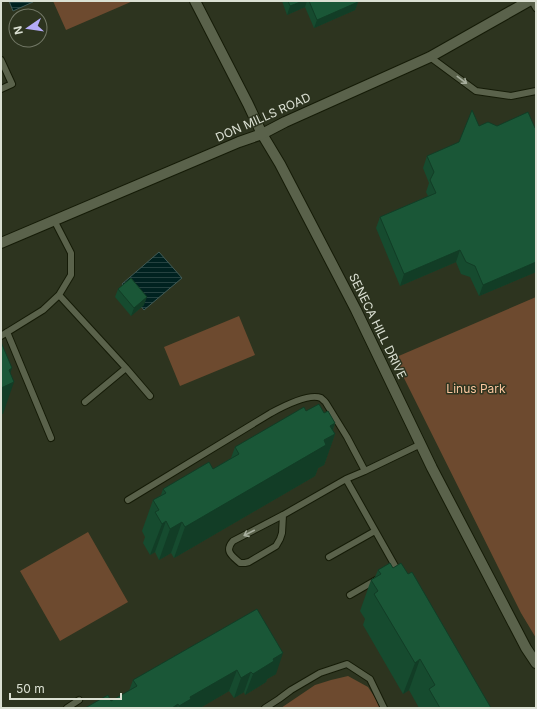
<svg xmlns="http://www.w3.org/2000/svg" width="537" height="709" viewBox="0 0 537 709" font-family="Inter,sans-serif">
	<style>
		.park { fill: #6d4a2f }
		.water { fill: url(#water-rules); stroke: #425b56 }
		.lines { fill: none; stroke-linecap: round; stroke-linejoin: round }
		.lane-casing { stroke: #151b07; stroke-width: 8 }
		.street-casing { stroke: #151b07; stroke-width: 12 }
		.secondary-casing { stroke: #151b07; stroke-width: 12 }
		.lane { stroke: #5a624b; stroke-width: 6 }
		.street { stroke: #5a624b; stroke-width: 10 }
		.secondary { stroke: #5a624b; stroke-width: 10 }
		.wall { fill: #164b2f }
		.shaded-wall { fill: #123d26 }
		.building { fill: #1a5737; stroke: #123d26 }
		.oneway { stroke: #a7ae9d }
		.labels { text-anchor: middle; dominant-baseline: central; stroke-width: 3; stroke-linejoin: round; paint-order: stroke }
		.street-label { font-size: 12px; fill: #dbe0d3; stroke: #2d341f }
		.park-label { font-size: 12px; fill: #fbc69f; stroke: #2d341f }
	</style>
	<defs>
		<pattern id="water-rules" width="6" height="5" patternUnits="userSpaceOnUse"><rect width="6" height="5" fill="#002220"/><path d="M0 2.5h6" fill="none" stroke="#254240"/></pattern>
	</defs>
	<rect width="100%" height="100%" fill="#2d341f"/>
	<path class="park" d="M53,1H133L66,30Z
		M536,297V638L521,613L394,358Z
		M239,316L255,355L180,386L164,347Z
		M88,532L128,602L60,641L20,571Z
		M348,676L368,687L382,708H281L315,685L331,680Z"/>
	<path class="water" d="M9,1H33V2L13,11Z
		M159,252L182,278L144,310L122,284Z"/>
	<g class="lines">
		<defs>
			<path id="lane" d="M532,1L536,8
				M430,57L476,91L511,96L536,91
				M1,60L12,84L1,89
				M59,295L126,368L150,396
				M7,332L51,438
				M1,336L43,310L59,295L71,275V253L54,220
				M85,402L126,368
				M346,479L399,573
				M128,500L271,413C282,407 309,393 321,398C322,399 326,402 326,403L347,437L365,471
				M283,515L282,533L280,539L276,546L249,562L245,563H240C232,556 224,551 233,541L283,515L346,479L365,471L421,444
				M329,557L375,531
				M350,595L376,580
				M67,708L79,700
				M265,708L279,699L291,690L320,673L347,664L370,679L384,708"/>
			<path id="street" d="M195,1L248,104L262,134L280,164L356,310L432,468L526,648L536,663"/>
			<path id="secondary" d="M1,243L239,142L262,134L285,122L430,57L529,1"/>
		</defs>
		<use href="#lane" class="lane-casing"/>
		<use href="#street" class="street-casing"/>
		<use href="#secondary" class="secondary-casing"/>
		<use href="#lane" class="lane"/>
		<use href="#street" class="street"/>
		<use href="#secondary" class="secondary"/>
	</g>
	<path class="wall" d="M282,1H357L358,2L355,10L314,28L305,7L287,15Z
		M427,156L536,272L479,296L470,277L461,274L456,262L400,286L376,228L380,217L428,196L426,192L429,183L423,168Z
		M118,289L144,305L131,316L115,297Z
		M306,411L324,413L335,423L333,430L335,434L324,465L318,468L315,476L174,558L171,553L159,560L155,552L150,555L143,543L145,537L142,531L153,500L161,495L163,489L213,469L231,458L235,447Z
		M393,568L408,574L491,708H419L409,690L403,694L363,625L365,619L360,611L371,580L375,577L378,570Z
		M257,609L276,674L267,679L266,682L245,695L244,692L234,698L229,691L200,708H85L111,701L129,691L133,680Z"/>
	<path class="shaded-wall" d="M303,1H307L305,7L287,15L290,6Z
		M358,2L355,10L314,28L317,20Z
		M460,250L456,262L400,286L404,274Z
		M536,262V272L479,296L483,285Z
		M147,297L144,305L131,316L134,308Z
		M12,368L6,386L14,382L3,414H1V388L9,370Z
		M335,423L330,437L335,434L324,465L318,468L315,476L174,558L185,527L324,440L330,426Z
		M166,521L155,552L150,555L162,524Z
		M182,522L171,553L159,560L170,529Z
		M283,653L276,674L267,679L266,682L245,695L253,674L273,659Z
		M420,659L409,690L403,694L415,663Z
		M237,670L229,691L200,708H178L179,706L190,697Z
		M251,672L244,692L234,698L241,678Z
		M178,704L177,708H172Z"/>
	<path class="building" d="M288,1H303L290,6Z
		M309,1H357L358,2L317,20Z
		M472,110L479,126L488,122L497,126L528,112L535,128L536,129V262L483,285L475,266L466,262L460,250L404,274L380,217L436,193L430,180L434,172L427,156L459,142Z
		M131,278L147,297L134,308L118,289Z
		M1,342L12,368L9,370L14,382L1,388Z
		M319,404L324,413L328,411L335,423L330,426L335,434L324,440L326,445L185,527L182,522L170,529L166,521L162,524L155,512L159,510L153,500L166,493L163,489L209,462L213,469L239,454L235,447L304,407L306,411Z
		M390,563L393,568L401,563L408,574L412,572L491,708H440L429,689L435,685L420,659L415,663L374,594L378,591L371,580L381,574L378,570Z
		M257,609L283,653L273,659L274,661L253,674L251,672L241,678L237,670L190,697L191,699L179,706L178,704L172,708H85L108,695L111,701L137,686L133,680Z"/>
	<defs><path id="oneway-shaft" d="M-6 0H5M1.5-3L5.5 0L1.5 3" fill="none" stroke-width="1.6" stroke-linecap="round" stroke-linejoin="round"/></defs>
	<g class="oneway">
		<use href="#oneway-shaft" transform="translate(462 80) rotate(37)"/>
		<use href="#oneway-shaft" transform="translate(249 533) rotate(153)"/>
	</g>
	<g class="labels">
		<g class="street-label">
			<text transform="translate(263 117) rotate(-24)">DON MILLS ROAD</text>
			<text transform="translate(378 326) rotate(64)">SENECA HILL DRIVE</text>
		</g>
		<g class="park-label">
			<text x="476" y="388">Linus Park</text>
		</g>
	</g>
	<rect width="537" height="709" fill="none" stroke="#dbe0d3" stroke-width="4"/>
	<g transform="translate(28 28) rotate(257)"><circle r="19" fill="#2d341f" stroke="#737967"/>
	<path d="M0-3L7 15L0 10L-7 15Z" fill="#b4acf9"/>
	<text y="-6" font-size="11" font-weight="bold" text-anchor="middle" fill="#dbe0d3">N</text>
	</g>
	<path d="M10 693v6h111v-6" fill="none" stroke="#dbe0d3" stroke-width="2"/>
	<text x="16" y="693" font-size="12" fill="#dbe0d3" stroke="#2d341f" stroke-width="3" paint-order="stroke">50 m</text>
</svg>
